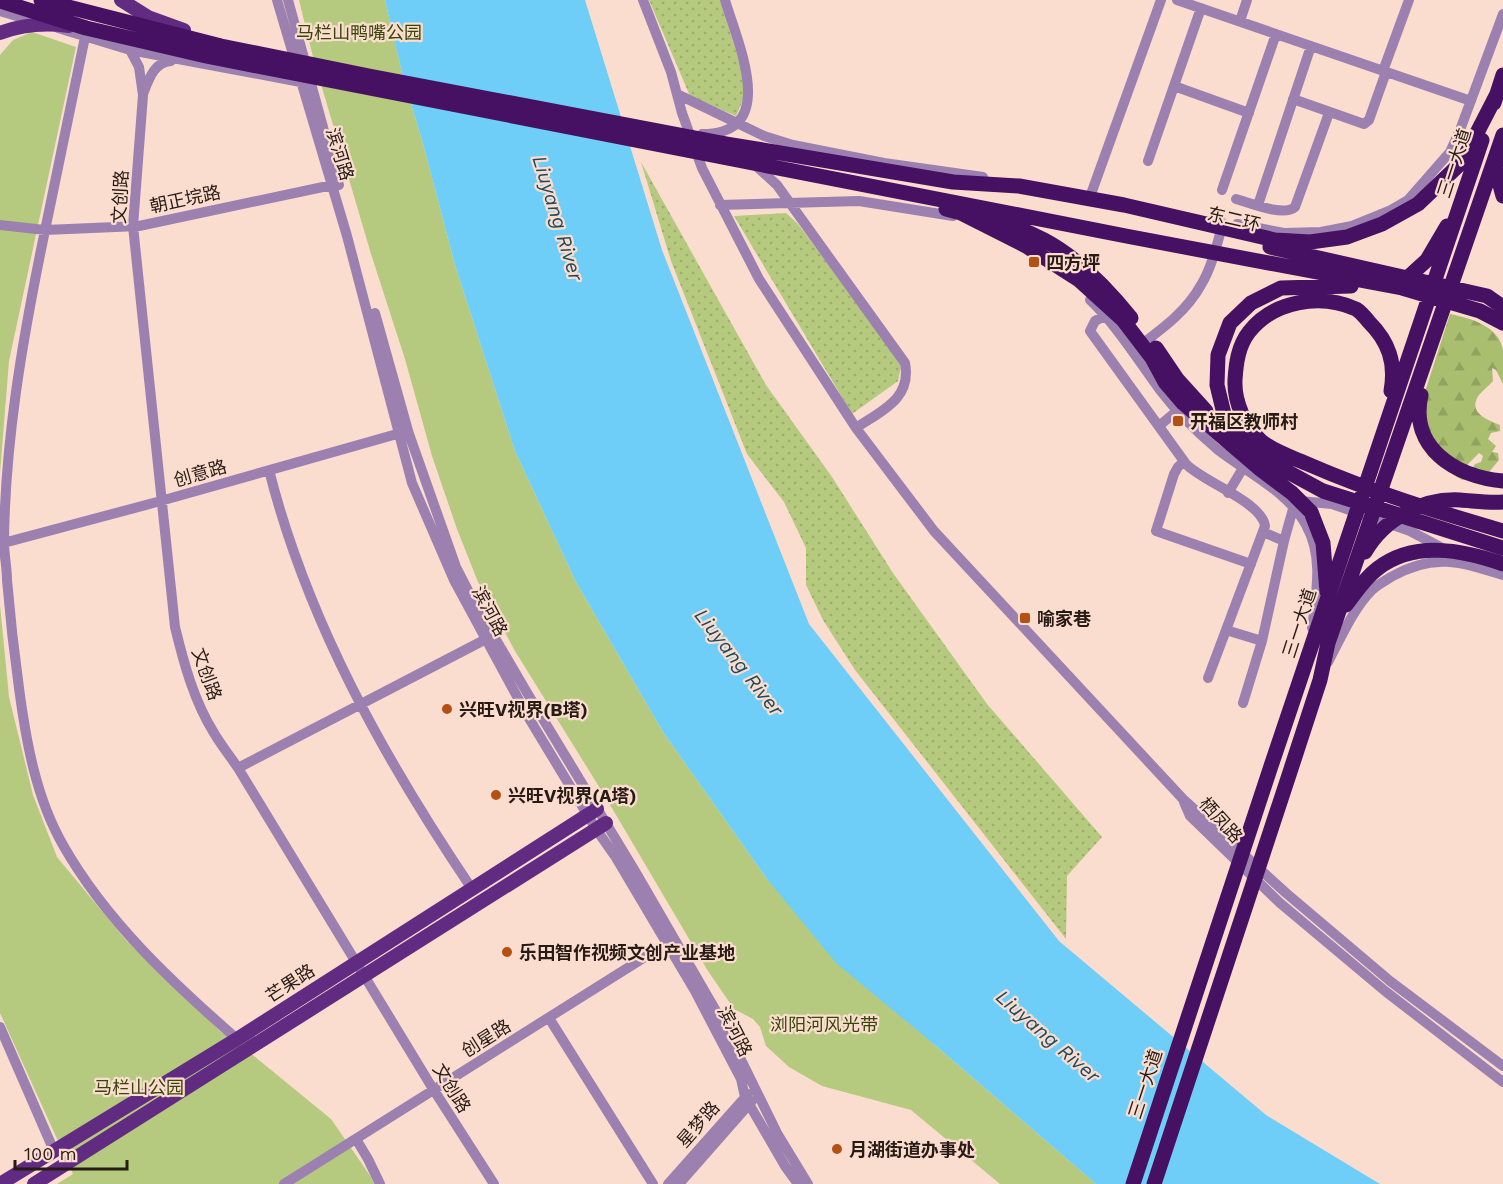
<svg xmlns="http://www.w3.org/2000/svg" width="1503" height="1184" viewBox="0 0 1503 1184" font-family="'Work Sans','Noto Sans SC',sans-serif">
	<style>
		.grass { fill: url(#grass-dots) }
		.forest { fill: url(#forest-firs) }
		.park { fill: #b5ca7e }
		.water { fill: #6ecef7 }
		.lines { fill: none; stroke-linecap: round; stroke-linejoin: round }
		.minor { stroke: #9c81b0; stroke-width: 10 }
		.major { stroke: #602b80; stroke-width: 14 }
		.highway { stroke: #461162; stroke-width: 15 }
		.poi-dot { fill: #b35114; stroke: #faddcf; stroke-width: 2 }
		.labels { text-anchor: middle; dominant-baseline: central; stroke-width: 4.5; stroke-linejoin: round; paint-order: stroke }
		.park-label { font-size: 18px; fill: #384507; stroke: #faddcf }
		.street-label { font-size: 18px; fill: #281b15; stroke: #faddcf }
		.poi-label { font-size: 18px; font-weight: bold; fill: #281b15; stroke: #faddcf; text-anchor: start }
		.water-label { font-size: 20px; font-style: italic; fill: #1f495a; stroke: #faddcf }
	</style>
	<defs>
		<pattern id="grass-dots" width="8" height="8" patternUnits="userSpaceOnUse" patternTransform="scale(1.5)"><rect width="8" height="8" fill="#b5ca7e"/><path d="M2 2h.1M6 6h.1" fill="none" stroke="#9cad6c" stroke-width="1.8" stroke-linecap="round"/></pattern>
		<pattern id="forest-firs" width="22" height="20" patternUnits="userSpaceOnUse" patternTransform="scale(1.5)"><rect width="22" height="20" fill="#a9be6e"/><path d="M5 1l3.5 6h-7zM16 11l3.5 6h-7z" fill="#91a35e"/></pattern>
	</defs>
	<rect width="100%" height="100%" fill="#faddcf"/>
	<path class="grass" d="M649,0H720L745,80L746,93L736,116L690,96Z
		M641,162L766,385L832,477L893,573L987,704L1102,837L1067,876L1066,939L855,670L823,620L806,585V548L784,502L747,454L671,261Z
		M786,213L798,224L902,361L898,381L852,414L734,216Z"/>
	<path class="forest" d="M1450,314C1470,318 1499,326 1503,350C1503,360 1503,373 1503,384L1496,370L1492,368L1493,381C1489,386 1483,390 1479,395C1467,412 1487,420 1500,425V431L1491,433L1488,439L1496,446L1492,452L1498,453L1499,460L1489,472L1472,469L1475,464L1481,462L1483,456L1479,453L1467,465L1469,480H1462L1438,465L1422,445L1415,423Z"/>
	<path class="park" d="M299,0H385L402,73L424,147L455,265L515,451L576,582L663,732L767,879L936,1046L1096,1184H1000L911,1110L822,1086L789,1067L766,1046L760,1027L753,1019L734,1009L708,971L606,798L515,651L478,582L457,529L432,456L405,359L371,254L313,57Z
		M32,32L76,47L9,361L0,473V55L13,40Z
		M0,605L9,697L33,795L57,857L125,939L221,1032L254,1056L331,1119L371,1177L374,1184H57L73,1174L0,1013Z"/>
	<path class="water" d="M385,0H585L662,250L809,624L1059,941L1266,1115L1380,1184H1096L936,1046L836,963L767,879L663,732L576,582L515,451L455,265L424,147L402,73Z"/>
	<g class="lines">
		<path class="minor" d="M277,0L347,236L412,483L454,580L527,715L596,829L615,856L695,991L741,1079L745,1097L785,1166L798,1184
			M288,0L339,185
			M643,0L671,72L682,113L702,168L759,279L856,428L934,531L1183,799L1286,893L1390,981L1503,1066
			M1177,0L1471,101
			M0,11L40,23
			M1240,21L1247,0
			M58,28L130,50L306,83
			M85,37C71,106 56,175 42,245C22,343 5,442 4,542C4,555 7,567 7,580C10,616 14,652 19,688C26,741 36,798 63,845C106,921 172,982 237,1039
			M130,50L139,67L143,95L133,226L175,627C184,664 194,701 214,733C221,745 230,756 238,768L430,1084L494,1184
			M1383,71L1409,0
			M1174,86L1249,113
			M143,94C149,79 154,62 171,61
			M677,94L764,136L793,145L884,163L983,177
			M1293,99L1364,124L1369,120L1386,72
			M702,134C781,134 737,42 725,0
			M1148,161L1201,8
			M754,164L777,185L905,363C912,399 881,411 856,428
			M1222,190L1276,34
			M1091,194L1161,0
			M1236,199C1250,203 1284,217 1295,207L1329,113
			M720,205L859,201L953,216
			M1258,205L1311,46
			M1237,224L1284,233L1321,232L1352,226L1389,211L1408,200L1450,152L1460,130L1503,14
			M0,225L45,230L139,226L337,184
			M1090,300C1118,327 1137,359 1160,390C1176,411 1197,432 1217,449C1246,472 1288,491 1306,525C1324,557 1316,594 1312,628
			M375,313L409,434L456,567L475,604L529,696L635,871L723,1023L777,1133L808,1184
			M1106,315L1095,321L1090,331L1186,464C1203,482 1262,502 1265,526L1208,678
			M1138,347C1162,329 1186,312 1201,285C1212,267 1217,244 1223,223
			M1159,426L1178,410
			M1184,461L1178,467L1174,474L1156,531L1251,564
			M269,470C307,621 385,760 472,889
			M1228,493L1243,468
			M1300,501L1332,504L1410,531L1446,550
			M1263,532L1284,541
			M0,544L157,502L404,432
			M1226,630L1262,641
			M1328,662C1341,638 1353,609 1372,590C1377,585 1385,581 1391,577C1433,553 1459,561 1503,575
			M1243,703L1262,641L1284,541L1293,509
			M238,768L490,637
			M1184,802L1190,816L1280,903L1385,991L1503,1082
			M549,1018L653,1184
			M0,1027L54,1151
			M356,1139L368,1159L380,1184
			M284,1184L672,940
			M668,1184L748,1094
			M679,1184L752,1101"/>
		<path class="major" d="M121,0L148,17L184,30
			M0,33C21,25 46,23 69,26
			M0,1184L237,1039L597,809
			M34,1184L606,823"/>
		<path class="highway" d="M41,0L221,46L369,76L727,144L953,182L1019,186L1124,205L1275,240L1310,242L1347,237L1382,224L1418,204L1462,162L1497,94
			M0,1L86,28L206,56L1126,236L1402,288L1480,311L1503,323
			M1494,103L1503,75
			M1497,161L1495,167L1503,196
			M946,209L961,213L1026,246L1079,280L1123,320L1152,358L1165,382L1183,403L1260,469L1292,493L1311,512L1323,543L1327,592
			M984,213C1004,222 1025,230 1044,240C1078,258 1107,288 1131,318
			M1270,247L1487,296L1503,307
			M1402,280H1405L1427,260L1447,226
			M1156,348L1177,379L1206,411
			M1391,391C1396,363 1389,342 1369,322C1365,317 1361,312 1356,309C1320,293 1273,301 1249,332C1238,346 1236,364 1235,380C1234,402 1245,426 1261,441C1274,452 1294,458 1310,465C1372,492 1438,512 1503,531
			M1421,395C1409,448 1456,477 1503,481
			M1253,453L1323,491L1503,548
			M1259,458L1225,418L1217,385L1218,355L1230,323L1251,303L1281,288L1351,286
			M1365,552C1384,519 1422,498 1460,500C1475,501 1488,503 1503,502
			M1346,605C1356,592 1364,579 1377,569C1414,540 1463,550 1503,564
			M1133,1184L1270,769L1482,140
			M1154,1184L1289,775L1320,680L1328,643L1503,135"/>
	</g>
	<g class="poi-dot">
		<rect x="1028" y="256" width="12" height="12" rx="3"/>
		<rect x="1172" y="415" width="12" height="12" rx="3"/>
		<rect x="1019" y="612" width="12" height="12" rx="3"/>
		<circle cx="447" cy="709" r="6"/>
		<circle cx="496" cy="795" r="6"/>
		<circle cx="507" cy="952" r="6"/>
		<circle cx="837" cy="1149" r="6"/>
	</g>
	<g class="labels">
		<g class="park-label">
			<text x="359" y="32">马栏山鸭嘴公园</text>
			<text x="824" y="1024">浏阳河风光带</text>
			<text x="139" y="1087">马栏山公园</text>
		</g>
		<g class="street-label">
			<text transform="translate(340 154) rotate(73)">滨河路</text>
			<text transform="translate(1454 163) rotate(-72)">三一大道</text>
			<text transform="translate(120 197) rotate(-87)">文创路</text>
			<text transform="translate(185 199) rotate(-12)">朝正垸路</text>
			<text transform="translate(1234 219) rotate(13)">东二环</text>
			<text transform="translate(200 473) rotate(-16)">创意路</text>
			<text transform="translate(490 611) rotate(62)">滨河路</text>
			<text transform="translate(1299 623) rotate(-72)">三一大道</text>
			<text transform="translate(207 674) rotate(70)">文创路</text>
			<text transform="translate(1221 820) rotate(48)">栖凤路</text>
			<text transform="translate(290 983) rotate(-33)">芒果路</text>
			<text transform="translate(735 1031) rotate(63)">滨河路</text>
			<text transform="translate(486 1038) rotate(-32)">创星路</text>
			<text transform="translate(1145 1084) rotate(-72)">三一大道</text>
			<text transform="translate(452 1088) rotate(58)">文创路</text>
			<text transform="translate(698 1124) rotate(-49)">星梦路</text>
		</g>
		<g class="poi-label">
			<text x="1046" y="262">四方坪</text>
			<text x="1190" y="421">开福区教师村</text>
			<text x="1037" y="618">喻家巷</text>
			<text x="459" y="709">兴旺V视界(B塔)</text>
			<text x="508" y="795">兴旺V视界(A塔)</text>
			<text x="519" y="952">乐田智作视频文创产业基地</text>
			<text x="849" y="1149">月湖街道办事处</text>
		</g>
		<g class="water-label">
			<text transform="translate(558 218) rotate(73)">Liuyang River</text>
			<text transform="translate(739 662) rotate(52)">Liuyang River</text>
			<text transform="translate(1048 1036) rotate(41)">Liuyang River</text>
		</g>
	</g>
	<path d="M15 1160v9h112v-9" fill="none" stroke="#281b15" stroke-width="3"/>
	<text x="24" y="1160" font-size="18" fill="#281b15" stroke="#faddcf" stroke-width="4.5" paint-order="stroke">100 m</text>
</svg>
